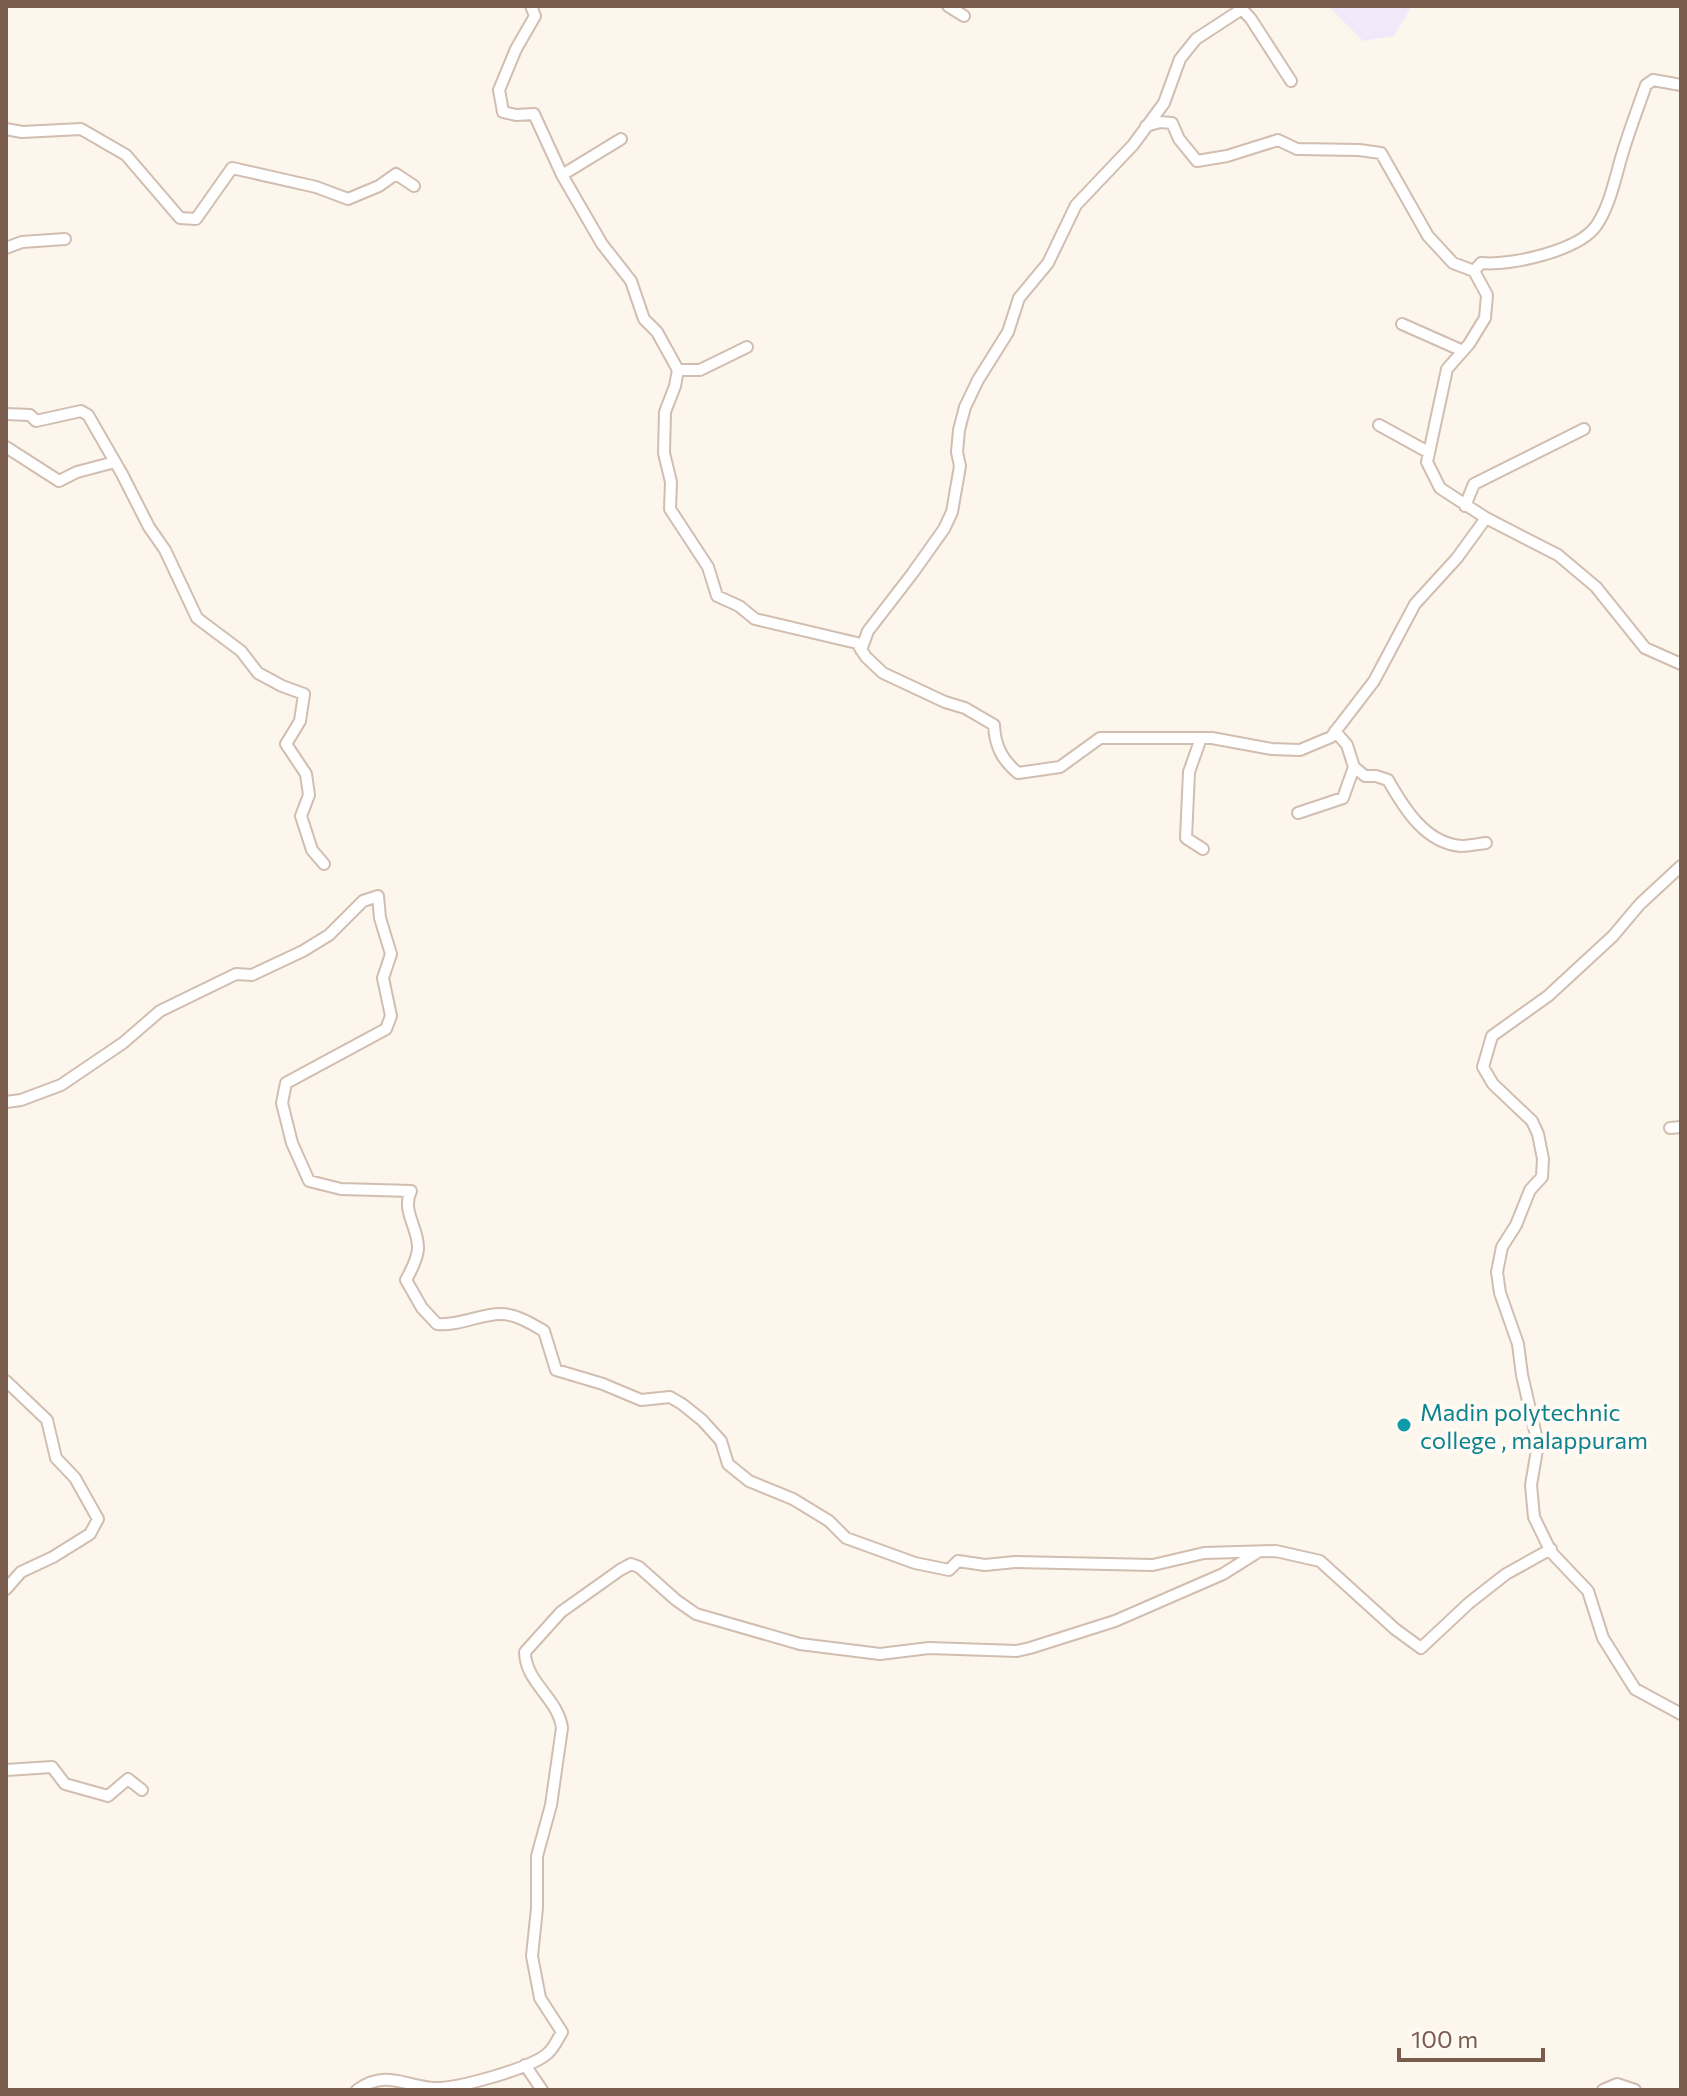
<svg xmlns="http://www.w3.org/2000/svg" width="1687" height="2096" viewBox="0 0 1687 2096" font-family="Commissioner,sans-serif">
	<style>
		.education { fill: #f3e8fa }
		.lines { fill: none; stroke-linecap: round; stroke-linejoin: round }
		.minor-casing { stroke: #d1beb0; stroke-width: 14 }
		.minor { stroke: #fff; stroke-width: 10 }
		.culture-dot { fill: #0f9aa8; stroke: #fffaf3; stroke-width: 3 }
		.labels { text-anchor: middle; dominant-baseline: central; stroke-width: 8; stroke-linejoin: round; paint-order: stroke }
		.culture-label { font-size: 24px; fill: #0d838f; stroke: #fffaf3; text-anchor: start }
	</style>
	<rect width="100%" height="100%" fill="#fdf6ec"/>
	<path class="education" d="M1328,6H1412L1394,36L1363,41Z"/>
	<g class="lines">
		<defs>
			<path id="minor" d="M531,6L535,16L516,49L499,90L503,112L516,115L534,114L562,175L602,244L631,281L644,319L657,332L678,370L675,386L665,412L664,453L671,482L670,509L708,567L717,596L739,606L755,619L857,643L866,657L883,673L945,702L965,708L994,725C995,746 1002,760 1018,773L1060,767L1100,738H1212L1272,749L1300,750L1331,737L1374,681L1415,604L1457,558L1486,518
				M948,6L964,16
				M1681,85L1653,80L1646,85C1638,108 1629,131 1622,155C1615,178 1610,206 1596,226C1578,251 1510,266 1481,263L1474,271L1487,295L1485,318L1469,344L1447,369L1427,462L1440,488L1486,518L1558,555L1596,587L1645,648L1681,664
				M1146,126L1160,122L1172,123L1179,139L1197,161L1227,156L1278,140L1297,149L1359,150L1381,153L1428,236L1453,263L1474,271
				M6,129L22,132L81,129L126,155L180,218L196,219L232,168L316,187L348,199L379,186L396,174L414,186
				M562,175L621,139
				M6,248L22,242L65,239
				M1402,324L1463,351
				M678,370H700L747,347
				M6,414L30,415L36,421L81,411L88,415L122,474L149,527L165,550L197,618L241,651L258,673L282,686L304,694L300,721L286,744L306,774L309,795L301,816L312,850L324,864
				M1379,425L1428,452
				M6,447L59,481L77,472L115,462
				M1465,506L1474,484L1584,429
				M861,650L868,631L912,574L944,529L952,512L960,466L957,452L959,430L965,407L978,380L1008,332L1019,298L1048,263L1076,205L1133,145L1164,103L1180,59L1196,39L1242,9L1251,19L1291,81
				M1335,731L1347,745L1354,767L1365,776H1376L1388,780C1404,808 1425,843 1461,846C1469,846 1478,844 1486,843
				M1201,738L1189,772L1186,838L1203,849
				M1298,813L1343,798L1354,767
				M1681,866L1640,904L1613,936L1548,996L1492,1036L1483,1067L1493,1084L1532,1121L1538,1134L1543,1159L1542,1177L1530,1190L1516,1225L1502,1247L1497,1272L1500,1293L1518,1344L1522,1375L1538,1444L1531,1485L1534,1517L1551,1552L1588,1591L1603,1638L1635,1689L1681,1714
				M6,1102L21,1100L61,1085L123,1043L160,1011L236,974L252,975L303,951L329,935L363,901L378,896L380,918L391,954L383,978L391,1016L386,1029L286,1083L282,1103L292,1143L309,1181L341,1189L411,1191C401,1211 419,1228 418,1249C417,1260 411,1271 406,1280L422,1308L437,1324C460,1326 479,1314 501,1314C516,1314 532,1324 544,1331L556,1370L603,1384L641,1400L670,1397L682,1404L702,1420L721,1441L728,1464L749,1481L793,1499L829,1521L846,1538L915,1563L949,1570L958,1561L985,1565L1015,1562L1153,1565L1204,1553L1276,1551L1320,1561L1395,1629L1421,1648L1469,1603L1506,1574L1551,1549
				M1670,1128L1681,1127
				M6,1381L47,1420L56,1458L75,1478L98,1519L90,1534L53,1557L21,1572L6,1589
				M6,1770L52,1767L65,1784L108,1796L128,1779L142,1790
				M525,2065L542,2090
				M357,2090C388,2067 410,2090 441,2088C465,2086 532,2068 548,2053C554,2048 558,2038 562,2032L540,1998L532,1956L537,1908V1856L551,1805L562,1728C558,1698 525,1682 525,1652L561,1612L620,1570L631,1564L639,1567L676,1600L696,1614L800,1644L880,1654L929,1648L1017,1651L1030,1648L1115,1621L1223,1574L1258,1552
				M1603,2090L1617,2084L1635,2090"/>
		</defs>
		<use href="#minor" class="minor-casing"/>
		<use href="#minor" class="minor"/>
	</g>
	<circle class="culture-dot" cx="1404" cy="1425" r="8"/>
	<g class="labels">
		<g class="culture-label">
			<text x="1420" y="1411">Madin polytechnic<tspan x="1420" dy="28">college , malappuram</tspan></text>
		</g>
	</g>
	<rect width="1687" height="2096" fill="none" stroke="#7a5c4d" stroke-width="16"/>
	<path d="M1399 2048v12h144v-12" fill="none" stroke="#7a5c4d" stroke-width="4"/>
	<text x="1411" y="2048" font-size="24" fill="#7a5c4d" stroke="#fffaf3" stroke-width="6" paint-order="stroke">100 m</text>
</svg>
